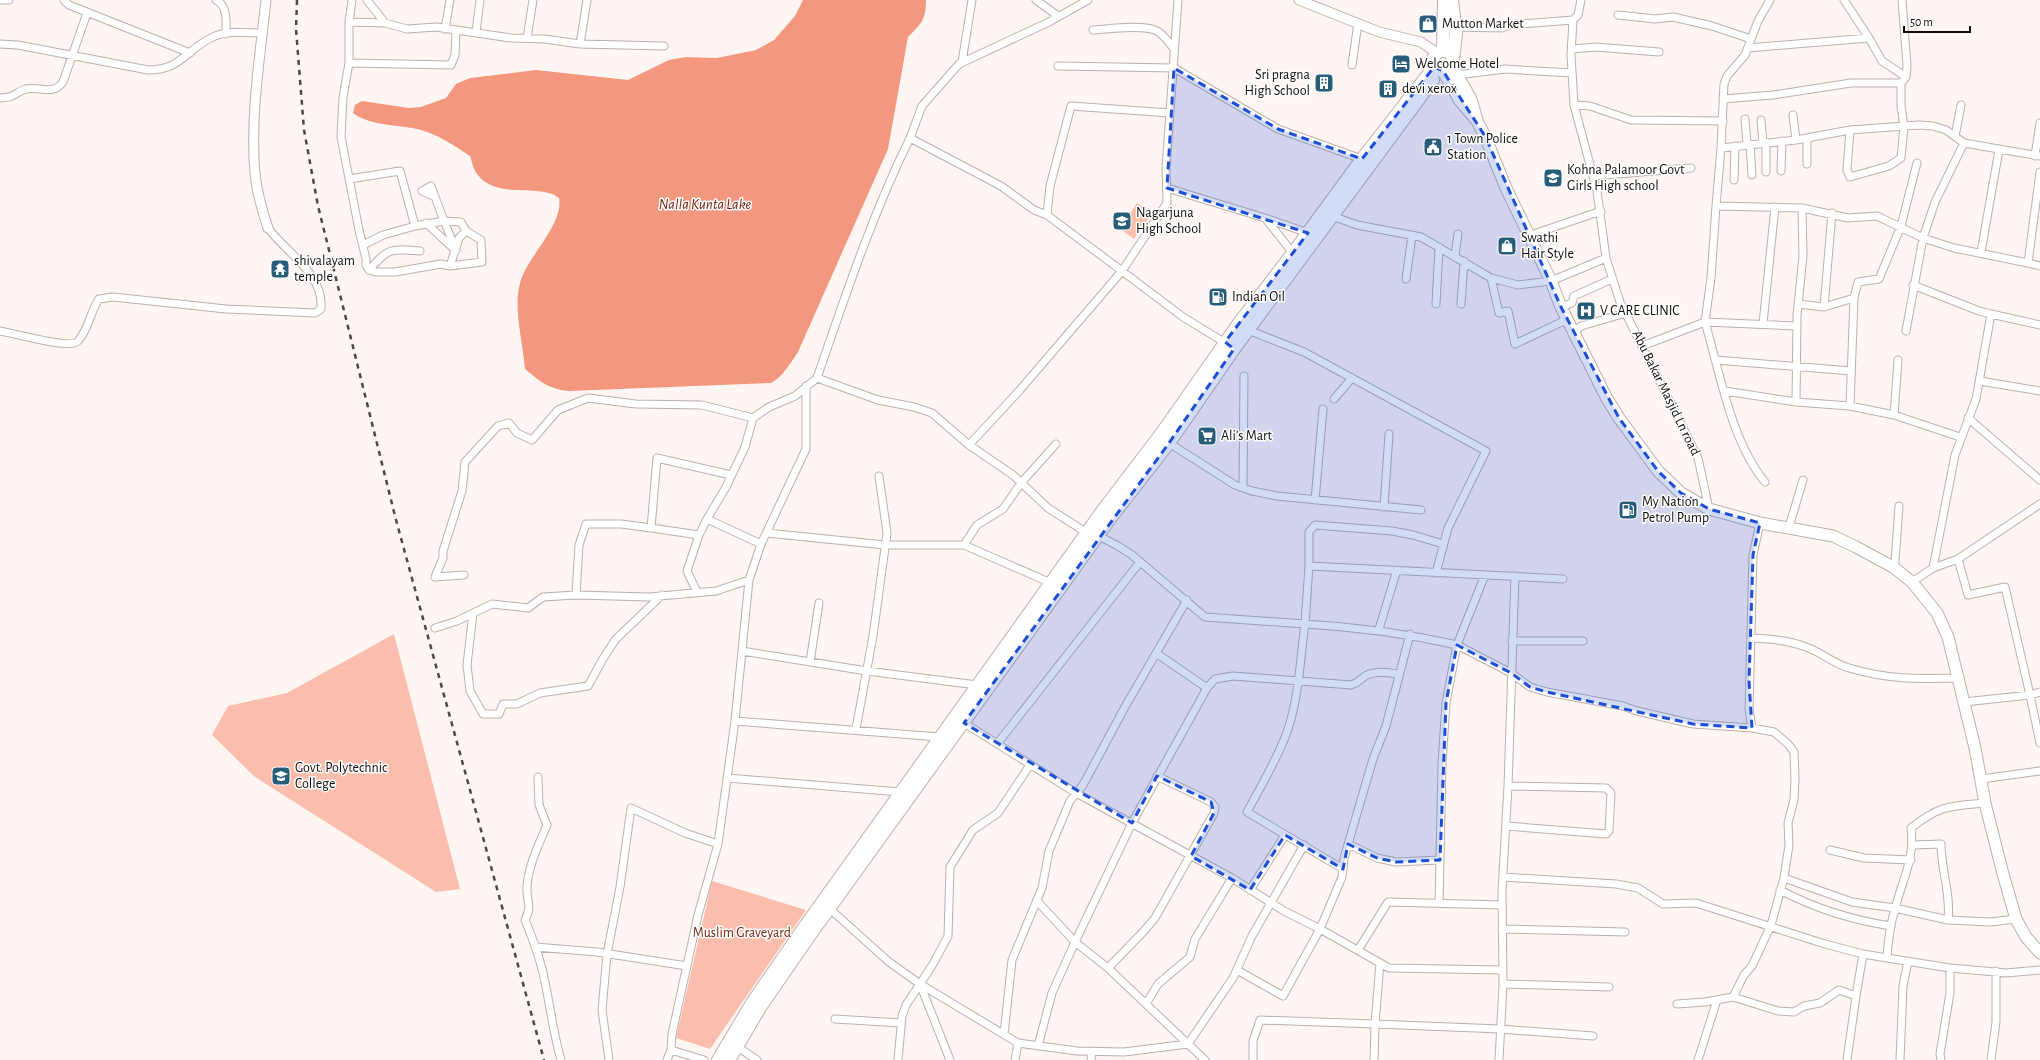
<svg xmlns="http://www.w3.org/2000/svg" width="2040" height="1060" viewBox="0 0 2040 1060" font-family="'Alegreya Sans',sans-serif">
	<style>
		.green { fill: #fbbead }
		.water { fill: #f3987f }
		.lines { fill: none; stroke-linecap: round; stroke-linejoin: round }
		.minor-casing { stroke: #bdafab; stroke-width: 9 }
		.tertiary-casing { stroke: #bdafab; stroke-width: 11 }
		.primary-casing { stroke: #bdafab; stroke-width: 13 }
		.trunk-casing { stroke: #bdafab; stroke-width: 14 }
		.minor { stroke: #fff; stroke-width: 7 }
		.tertiary { stroke: #fff; stroke-width: 9 }
		.primary { stroke: #fff; stroke-width: 11 }
		.trunk { stroke: #fff; stroke-width: 12 }
		.rail { stroke: #4d4845; stroke-width: 2.5; stroke-dasharray: 5 5; stroke-linecap: butt }
		.marked { fill: #1d4ed8; fill-opacity: 0.2; stroke: #1d4ed8; stroke-width: 3; stroke-dasharray: 8 5; stroke-linejoin: round }
		.labels { text-anchor: middle; dominant-baseline: central; stroke-width: 3; stroke-linejoin: round; paint-order: stroke }
		.poi-label { font-size: 14px; fill: #0f0b09; stroke: #fff; text-anchor: start }
		.street-label { font-size: 14px; fill: #0f0b09; stroke: #fff }
		.park-label { font-size: 14px; fill: #74240d; stroke: #fff }
		.water-label { font-size: 15px; font-style: italic; fill: #702009; stroke: #fff }
	</style>
	<rect width="100%" height="100%" fill="#fff6f3"/>
	<path class="green" d="M1137,203L1152,213L1134,239L1120,229Z
		M394,634L460,889L436,892L255,777L212,735L228,706L287,693Z
		M712,881L806,910L710,1049L676,1038Z"/>
	<path class="water" d="M803,0H926C926,20 921,24 908,37L888,149L798,352C791,362 783,377 771,383L569,391C550,390 539,381 525,369C523,342 513,308 520,283C526,258 564,225 559,198C540,182 497,201 477,174C473,169 472,161 470,156C455,146 439,135 421,130C399,124 372,127 353,113L355,105L362,101L409,108L421,107L446,98L456,84L470,78L536,70L628,80L669,60L686,57L717,58L756,50L774,40L795,16Z"/>
	<g class="lines">
		<defs>
			<path id="minor" d="M0,0H9
				M64,0L69,5L190,53
				M216,0C228,6 226,22 226,34
				M352,0L349,22V63L343,97L341,137L359,230L366,259V265L369,270L376,272H395L441,264L450,266L482,262L481,240L466,231L461,222L444,221L456,250
				M367,0L385,23
				M1036,0L1058,16
				M1088,0L1049,22L959,64L922,106L910,138L1001,186L1034,210L1047,215L1050,186L1071,106L1170,113
				M1178,0L1166,168L1167,203L1122,271L1183,317L1227,344
				M1581,0L1578,15L1573,20L1571,55L1574,105L1597,191L1606,258L1620,302L1698,458L1709,509
				M1844,0L1869,38
				M1618,15L1655,19L1673,17L1712,26L1751,39L1745,55L1727,76L1724,84L1721,148
				M349,22L385,23L407,29L436,27L511,38L544,39L580,44L664,46
				M1455,27L1502,28L1508,25L1573,20
				M445,29L450,0
				M1093,30C1108,29 1144,24 1157,31C1164,35 1169,42 1174,49
				M476,32L480,0
				M527,38L533,0
				M1751,39L1758,21L1770,0
				M0,44L18,45L148,70C182,70 186,49 213,37C228,30 247,33 263,33
				M580,44L587,0
				M1748,48L1869,38L1882,61L1906,77
				M1572,49L1595,47L1659,52
				M962,62L972,0
				M349,63L451,65L455,55L456,30
				M1352,65L1358,23
				M1058,66L1174,68L1278,129L1362,159
				M1457,75L1505,69L1572,73
				M0,98C15,98 15,92 26,89C40,86 53,96 63,82L87,13
				M1723,99L1773,95L1851,83H1901
				M1574,105L1590,106L1631,120L1723,121
				M1793,115L1796,140
				M1745,119L1747,144
				M1761,120L1763,143
				M1850,130L1919,125L1933,126L1946,130L1964,143L2040,156
				M1955,136L1961,105
				M910,138C872,215 845,297 817,378L878,400L914,407L932,413L969,445L1013,475L1048,508L1087,533
				M1807,138V164
				M1766,142V172
				M1750,144L1752,175
				M2035,156L2040,123
				M1917,163L1901,226L1879,279L1858,282L1854,298L1850,406L1894,415L1960,437
				M1781,171L1782,141
				M2040,172L2028,263L2040,266
				M1593,176L1691,168
				M349,179L400,171L415,226L383,235L363,245
				M1734,180L1735,146
				M1167,188L1265,218L1293,253
				M1716,206L1721,148L1796,140L1850,130L1847,170L1850,177L1889,166L1901,158L1904,127L1901,106V83L1906,77L1907,66L1902,0
				M1832,213L1824,307L1854,298
				M1332,216L1357,225L1421,237L1491,278L1518,285L1551,281L1606,258
				M1265,218L1308,233
				M426,223L453,248
				M415,226L444,221L431,186L422,191L433,196
				M1528,236L1601,211
				M1981,252L1999,150
				M1455,256L1458,234
				M450,266L459,238L466,231
				M369,270C389,247 391,249 420,251
				M1491,278L1499,313L1508,311L1515,344L1568,319
				M1406,279L1412,236
				M1913,285L1979,311L1991,314
				M1436,304L1439,247
				M1461,304L1464,261
				M1798,304L1824,307
				M1561,307L1572,303L1574,296L1612,279
				M1763,324L1775,207
				M1797,326L1705,322L1711,278L1716,206L1802,208
				M1248,330L1304,352L1486,451L1448,528L1436,573
				M0,331C13,333 71,350 78,341C89,329 90,312 99,299L113,297L226,309L315,313L321,309C324,273 287,254 268,228
				M1906,331L1923,238L1935,202L1964,143
				M1574,332L1581,326L1626,313
				M1642,346L1705,322C1720,373 1731,441 1765,482
				M1716,360L1851,371
				M1980,381L2040,391
				M1725,391L1796,402
				M1334,399L1352,378
				M1850,406L1796,402L1797,315L1803,256L1802,208L1848,218L1877,216L1923,238L1954,248L2028,263
				M1894,415L1898,360
				M1968,418L2040,480
				M1169,443L1235,485L1252,491L1277,496L1421,510
				M969,445L1019,391L1122,271L1047,215
				M1243,487L1244,376
				M1315,500L1323,409
				M1384,507L1389,434
				M1789,527L1803,480
				M651,528L699,535L707,519
				M767,533L885,545H964L1051,583
				M1099,536L1118,546L1132,555L1205,617L1305,624L1309,566L1563,579
				M761,544L707,519L726,487L745,447L753,418L769,407L795,396L817,378
				M964,545L977,525L1003,509L1021,483L1056,444
				M1958,559L1968,595L2005,587L2030,695L2040,692
				M1309,566V532L1315,525L1392,531L1413,535L1443,544
				M1893,567L1895,562L1899,506
				M1933,568L1955,455L1976,399L1991,314L2040,325
				M464,575L435,577L443,558V551L462,491L465,462L498,426L509,423L517,433L532,440L558,410L588,398L636,404L702,405L753,418
				M1912,582L1933,568L1958,559L2040,504
				M697,592L687,571L699,535
				M576,595L579,545L586,524H621L651,528L657,458L731,475
				M473,613L467,665L470,691L483,714H499L503,704H517L540,693L588,686L604,657L616,639L662,595
				M435,628L457,621L492,604L528,608L543,597L576,595L649,597L716,591L749,580
				M1379,629L1397,570
				M1752,638C1770,639 1788,640 1806,647C1821,652 1834,664 1849,668C1890,680 1917,679 1958,678
				M1512,641H1583
				M742,651L867,671L977,685
				M810,662L819,603
				M1207,688L1215,679L1233,676L1351,685C1358,683 1360,680 1365,676C1375,670 1387,673 1398,674
				M1964,702L2030,695L2040,743
				M735,721L939,737
				M964,723L1076,793L1232,878L1284,911L1320,929L1389,968L1502,970
				M856,729L873,636L887,533L879,476
				M997,744L1140,562
				M1030,765L998,813L973,830L950,867L948,936L933,964L920,984L1018,1043L1077,1051L1124,1052L1188,1044L1233,978L1252,936L1304,845
				M538,777L539,805L547,825C539,844 528,866 527,887C526,903 533,904 525,920C534,941 542,964 546,987C551,1012 554,1036 561,1060
				M727,778L900,792
				M1981,779L2040,771
				M1506,826L1606,834L1609,831L1611,793L1606,788L1508,786
				M1348,844L1377,858L1396,862L1440,860
				M1913,845L1941,844C1941,870 1951,894 1948,920L1990,922L2016,919
				M1830,850L1864,858L1911,860
				M1343,869L1247,812C1261,786 1277,760 1287,732C1299,698 1300,660 1305,624C1359,627 1404,633 1457,645L1485,575
				M1503,877L1616,884L1638,888L1663,904L1696,903L1825,944L1863,954L1856,996L1839,990L1820,1003L1804,1006L1794,1012L1778,1011L1733,997
				M1784,878L1852,902L1895,908L1948,920
				M1250,890L1285,835
				M1780,890C1814,908 1852,920 1891,926
				M1037,901L1075,942L1108,968L1205,1060
				M1439,903L1442,764L1446,703L1457,645L1511,673L1530,687L1547,692L1623,706L1637,711L1693,724L1752,728
				M830,909L889,962L920,984L950,1060
				M1502,929L1625,932
				M535,947L597,952L687,966
				M1358,950L1388,902L1502,905
				M1863,954L1887,958C1888,941 1890,925 1895,909C1902,880 1915,860 1911,828C1940,805 1950,806 1985,803
				M1887,958L1950,968L2006,973L2040,970
				M1380,963L1375,1024L1500,1029L1593,1036
				M1108,968L1143,932L1155,918L1214,813L1215,807L1211,802L1157,776
				M1237,970L1283,996L1320,929L1342,877L1344,858L1373,759L1386,726L1410,634
				M1503,984L1609,987
				M1146,1004L1158,984L1190,957L1195,939L1232,878
				M1677,1004L1705,1002L1733,997L1744,975L1752,966L1771,925L1784,878L1789,845L1788,823L1794,800L1795,779L1794,752L1788,744L1774,732L1752,728L1749,709L1753,555L1760,523
				M835,1019L901,1023
				M1004,1034L1012,960L1042,888L1049,851L1070,801L1083,785L1126,705L1187,600
				M736,1046L757,1060
				M1038,1046L1052,993L1075,942L1132,823L1207,688L1156,653
				M671,1050L704,1060
				M609,1060L602,1010L607,954L620,887L631,808L685,833L718,844
				M667,1060L671,1050L672,1034L698,915L718,844L735,721L749,580L761,544L806,449V386
				M898,1060L902,1016L906,1005L920,984
				M1015,1060L1018,1043
				M1091,1060L1092,1052
				M1253,1060V1041L1260,1020L1375,1024L1374,1060
				M1499,1060L1503,984L1502,890L1508,786L1515,576
				M1698,1060L1717,1000
				M1847,1060L1856,996
				M1900,1060L1903,986L1908,961
				M1941,1060L1940,1054L1950,993V968
				M1991,1060L1996,1022V971"/>
			<path id="tertiary" d="M266,0C260,57 250,117 255,174C257,192 262,210 268,228
				M1299,0L1379,32L1421,42L1437,53"/>
			<path id="primary" d="M1452,66L1471,99L1477,120
				M1443,71L1460,101L1477,121L1485,136L1506,188L1551,281L1561,307L1606,397L1619,418L1658,471L1681,493L1709,509L1760,523L1833,536L1856,547L1893,567L1912,582L1937,613L1948,637L1975,748L1985,803L2003,874L2016,919L2026,937L2040,953"/>
			<path id="trunk" d="M1452,0L1456,34L1453,60
				M1443,51L1444,0
				M1433 61a10 10 0 1 1 20 0a10 10 0 1 1-20 0Z
				M718,1060L752,1003L803,929L1103,510L1161,434L1239,323L1293,253L1362,159L1434,67
				M729,1060L761,1006L810,935L1112,516L1169,443L1234,349L1433,80"/>
		</defs>
		<use href="#minor" class="minor-casing"/>
		<use href="#tertiary" class="tertiary-casing"/>
		<use href="#primary" class="primary-casing"/>
		<use href="#trunk" class="trunk-casing"/>
		<use href="#minor" class="minor"/>
		<use href="#tertiary" class="tertiary"/>
		<use href="#primary" class="primary"/>
		<use href="#trunk" class="trunk"/>
		<path class="rail" d="M297,0L296,29L304,130L318,206L396,520L544,1060"/>
	</g>
	<path class="marked" d="M1434,67L1443,71L1485,136L1561,307L1619,418L1658,471L1681,493L1709,509L1760,523L1753,555L1749,681L1752,728L1693,724L1547,692L1530,687L1511,673L1457,645L1446,703L1440,860L1396,862L1377,858L1348,844L1343,869L1285,835L1250,890L1191,856L1214,813L1211,802L1157,776L1132,823L964,723L1169,443L1234,349L1225,342L1308,233L1167,188L1174,68L1278,129L1362,159Z"/>
	<defs>
		<symbol id="shop-square" viewBox="-11 -11 22 22"><rect x="-9" y="-9" width="18" height="18" rx="4" fill="#275d79" stroke="#fff"/><path d="M-5-2.5h2.3a2.7 3.5 0 0 1 5.4 0H5L5.5 6h-11ZM-1.5-2.5h3a1.5 2.3 0 0 0-3 0Z" fill="#fff"/></symbol>
		<symbol id="hotel-square" viewBox="-11 -11 22 22"><rect x="-9" y="-9" width="18" height="18" rx="4" fill="#275d79" stroke="#fff"/><path d="M-6-4.5h1.5V1H6V5H4.5V3h-9V5H-6ZM-4 0a1.8 1.8 0 1 1 3.6 0ZM.5 0V-2.5h3Q6-2.5 6 0Z" fill="#fff"/></symbol>
		<symbol id="building-square" viewBox="-11 -11 22 22"><rect x="-9" y="-9" width="18" height="18" rx="4" fill="#275d79" stroke="#fff"/><path d="M-4-6H4V6H1V3H-1V6H-4ZM-2.5-4.3h1.7v1.8h-1.7ZM.8-4.3h1.7v1.8H.8ZM-2.5-1h1.7V.8h-1.7ZM.8-1h1.7V.8H.8Z" fill="#fff"/></symbol>
		<symbol id="civic-square" viewBox="-11 -11 22 22"><rect x="-9" y="-9" width="18" height="18" rx="4" fill="#275d79" stroke="#fff"/><path d="M-.6-6.5H3V-4.5H.6V-3L4-1V1h2V6H-6V1h2V-1L-.6-3ZM-1.2 2.5V6h2.4V2.5Z" fill="#fff"/></symbol>
		<symbol id="school-square" viewBox="-11 -11 22 22"><rect x="-9" y="-9" width="18" height="18" rx="4" fill="#275d79" stroke="#fff"/><path d="M0-5L7-2L0 1L-7-2ZM-4 1L0 2.5L4 1V4Q0 6-4 4Z" fill="#fff"/></symbol>
		<symbol id="temple-square" viewBox="-11 -11 22 22"><rect x="-9" y="-9" width="18" height="18" rx="4" fill="#275d79" stroke="#fff"/><path d="M0-6L5-2H3V0L6.5 2.5H4V6H1.5V3h-3V6H-4V2.5H-6.5L-3 0V-2H-5Z" fill="#fff"/></symbol>
		<symbol id="fuel-square" viewBox="-11 -11 22 22"><rect x="-9" y="-9" width="18" height="18" rx="4" fill="#275d79" stroke="#fff"/><path d="M-5.5-6h7V0h2V4h1.3V-2.5L3-4.5l.8-.8L6-3V5H2.5V1h-1V6h-7ZM-4.2-4.7v3.2H.2V-4.7Z" fill="#fff"/></symbol>
		<symbol id="hospital-square" viewBox="-11 -11 22 22"><rect x="-9" y="-9" width="18" height="18" rx="4" fill="#275d79" stroke="#fff"/><path d="M-5-5h3v3.5h4V-5h3V5h-3V1.5h-4V5h-3Z" fill="#fff"/></symbol>
		<symbol id="supermarket-square" viewBox="-11 -11 22 22"><rect x="-9" y="-9" width="18" height="18" rx="4" fill="#275d79" stroke="#fff"/><path d="M-6-5.5h2.5l.6 2H6L4.5 2H-2.5L-4.4-4H-6ZM-1.5 3.2a1.3 1.3 0 1 0 .1 0ZM3 3.2a1.3 1.3 0 1 0 .1 0Z" fill="#fff"/></symbol>
		<symbol id="university-square" viewBox="-11 -11 22 22"><rect x="-9" y="-9" width="18" height="18" rx="4" fill="#275d79" stroke="#fff"/><path d="M0-5L7-2L0 1L-7-2ZM-4 1L0 2.5L4 1V4Q0 6-4 4Z" fill="#fff"/></symbol>
	</defs>
	<g fill-rule="evenodd">
		<use href="#shop-square" x="1417" y="13" width="22" height="22"/>
		<use href="#hotel-square" x="1390" y="53" width="22" height="22"/>
		<use href="#building-square" x="1313" y="72" width="22" height="22"/>
		<use href="#building-square" x="1377" y="78" width="22" height="22"/>
		<use href="#civic-square" x="1422" y="136" width="22" height="22"/>
		<use href="#school-square" x="1542" y="167" width="22" height="22"/>
		<use href="#school-square" x="1111" y="210" width="22" height="22"/>
		<use href="#shop-square" x="1496" y="235" width="22" height="22"/>
		<use href="#temple-square" x="269" y="258" width="22" height="22"/>
		<use href="#fuel-square" x="1207" y="286" width="22" height="22"/>
		<use href="#hospital-square" x="1575" y="300" width="22" height="22"/>
		<use href="#supermarket-square" x="1196" y="425" width="22" height="22"/>
		<use href="#fuel-square" x="1617" y="499" width="22" height="22"/>
		<use href="#university-square" x="270" y="765" width="22" height="22"/>
	</g>
	<g class="labels">
		<g class="poi-label">
			<text x="1442" y="24">Mutton Market</text>
			<text x="1415" y="64">Welcome Hotel</text>
			<text x="1310" y="75" text-anchor="end">Sri pragna<tspan x="1310" dy="16">High School</tspan></text>
			<text x="1402" y="89">devi xerox</text>
			<text x="1447" y="139">1 Town Police<tspan x="1447" dy="16">Station</tspan></text>
			<text x="1567" y="170">Kohna Palamoor Govt<tspan x="1567" dy="16">Girls High school</tspan></text>
			<text x="1136" y="213">Nagarjuna<tspan x="1136" dy="16">High School</tspan></text>
			<text x="1521" y="238">Swathi<tspan x="1521" dy="16">Hair Style</tspan></text>
			<text x="294" y="261">shivalayam<tspan x="294" dy="16">temple</tspan></text>
			<text x="1232" y="297">Indian Oil</text>
			<text x="1600" y="311">V CARE CLINIC</text>
			<text x="1221" y="436">Ali’s Mart</text>
			<text x="1642" y="502">My Nation<tspan x="1642" dy="16">Petrol Pump</tspan></text>
			<text x="295" y="768">Govt. Polytechnic<tspan x="295" dy="16">College</tspan></text>
		</g>
		<g class="street-label">
			<text transform="translate(1666 393) rotate(64)">Abu Bakar Masjid Ln road</text>
		</g>
		<g class="park-label">
			<text x="742" y="933">Muslim Graveyard</text>
		</g>
		<g class="water-label">
			<text x="705" y="204">Nalla Kunta Lake</text>
		</g>
	</g>
	<path d="M1904 26v6h66v-6" fill="none" stroke="#0f0b09" stroke-width="2"/>
	<text x="1910" y="26" font-size="12" fill="#0f0b09" stroke="#ffffff" stroke-width="3" paint-order="stroke">50 m</text>
</svg>
